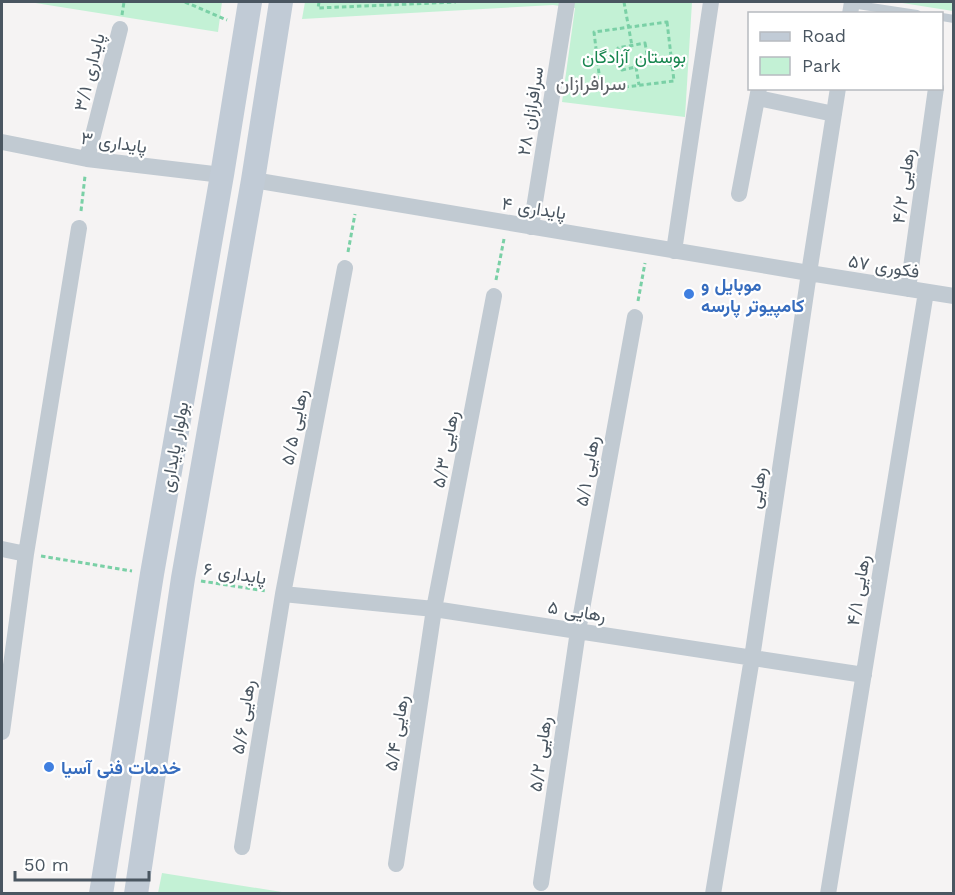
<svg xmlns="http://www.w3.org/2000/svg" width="955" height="895" viewBox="0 0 955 895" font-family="'Work Sans',Vazirmatn,sans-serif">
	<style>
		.green { fill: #c3f1d5 }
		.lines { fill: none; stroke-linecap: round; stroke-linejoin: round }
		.path { stroke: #7ad0a6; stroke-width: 3; stroke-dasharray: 4.5 3; stroke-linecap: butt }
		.lane { stroke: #c1cad2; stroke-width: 8 }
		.street { stroke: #c1cad2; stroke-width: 16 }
		.secondary { stroke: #c1cbd6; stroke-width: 24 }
		.shop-dot { fill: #3f7fe0; stroke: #fff; stroke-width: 2 }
		.labels { text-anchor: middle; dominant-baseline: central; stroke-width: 4.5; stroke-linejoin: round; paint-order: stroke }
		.park-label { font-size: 18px; fill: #17864f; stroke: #fff }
		.street-label { font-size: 18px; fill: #4a5661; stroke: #fff }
		.shop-label { font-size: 18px; font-weight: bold; fill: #366cbe; stroke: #fff; text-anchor: start }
		.neighbourhood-label { font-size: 20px; fill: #5f6368; stroke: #fff }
	</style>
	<rect width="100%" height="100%" fill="#f5f3f3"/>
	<path class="green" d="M29,2H222L218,32Z
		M305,2H692L685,117L562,102L575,8L553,5L302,19Z
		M896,2H953V11Z
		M162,873L288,893H158Z"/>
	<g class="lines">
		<path class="path" d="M185,2L227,20
			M319,2L318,8L456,2
			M624,2L632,46
			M122,15L124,2
			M667,22L674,81L601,90L594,32Z
			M645,43L649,64L622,70L618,48Z
			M647,58L672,65
			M636,67L639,85
			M81,211L85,176
			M348,252L355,214
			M496,280L504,239
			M638,301L645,263
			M41,556L132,571
			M201,581L266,591"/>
		<path class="lane" d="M851,4L917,14
			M942,17L954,19"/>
		<path class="street" d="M850,14L852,2
			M758,98L834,114
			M2,142L87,159L222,175
			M87,159L120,29
			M253,180L809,273L954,296
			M739,194L759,88
			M531,227L567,2
			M674,251L711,2
			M908,289L936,88
			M2,549L26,554
			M283,594L434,609L864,675
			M2,732L26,554L79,228
			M242,847L283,594L345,268
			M396,864L434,609L494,296
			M541,883L578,631L635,317
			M713,894L752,658L809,273L838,88
			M828,894L926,292"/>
		<path class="secondary" d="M101,894L152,574L222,175L250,2
			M136,894L183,578L253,180L281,2"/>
	</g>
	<g class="shop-dot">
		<circle cx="689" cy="294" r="6"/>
		<circle cx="49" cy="767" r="6"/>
	</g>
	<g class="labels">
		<g class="park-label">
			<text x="634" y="56">بوستان آزادگان</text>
		</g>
		<g class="street-label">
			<text transform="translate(89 72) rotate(-76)">پایداری ۳/۱</text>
			<text transform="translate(530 111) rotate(-81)">سرافرازان ۲۸</text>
			<text transform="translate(114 142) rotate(8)">پایداری ۳</text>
			<text transform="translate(903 186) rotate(-82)">رهایی ۴/۲</text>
			<text transform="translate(534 208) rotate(9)">پایداری ۴</text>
			<text transform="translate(884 266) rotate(9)">فکوری ۵۷</text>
			<text transform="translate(294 427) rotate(-79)">رهایی ۵/۵</text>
			<text transform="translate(174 447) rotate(-80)">بولوار پایداری</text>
			<text transform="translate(445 449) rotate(-79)">رهایی ۵/۳</text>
			<text transform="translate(587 471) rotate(-80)">رهایی ۵/۱</text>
			<text transform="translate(757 488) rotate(-82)">رهایی</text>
			<text transform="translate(235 573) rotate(9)">پایداری ۶</text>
			<text transform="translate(858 590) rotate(-81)">رهایی ۴/۱</text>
			<text transform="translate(577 611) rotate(9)">رهایی ۵</text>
			<text transform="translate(243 717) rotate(-81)">رهایی ۵/۶</text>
			<text transform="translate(396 733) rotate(-81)">رهایی ۵/۴</text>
			<text transform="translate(540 754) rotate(-82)">رهایی ۵/۲</text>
		</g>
		<g class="shop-label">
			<text x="701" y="284">موبایل و<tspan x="701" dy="21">کامپیوتر پارسه</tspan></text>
			<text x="61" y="767">خدمات فنی آسیا</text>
		</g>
		<g class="neighbourhood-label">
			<text x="591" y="83">سرافرازان</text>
		</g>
	</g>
	<rect width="955" height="895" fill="none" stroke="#4a5661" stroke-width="6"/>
	<rect x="748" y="12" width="195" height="78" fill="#ffffff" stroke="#b7bbc0" stroke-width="1.5"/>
	<rect x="760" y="32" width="30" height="9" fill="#c1cbd6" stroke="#b7bbc0" stroke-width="1.5"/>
	<text x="802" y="42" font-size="18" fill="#4a5661">Road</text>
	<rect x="760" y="57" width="30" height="18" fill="#c3f1d5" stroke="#b7bbc0" stroke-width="1.5"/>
	<text x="802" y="72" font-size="18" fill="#4a5661">Park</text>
	<path d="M15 871v9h134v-9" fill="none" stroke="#4a5661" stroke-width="3"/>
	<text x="24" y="871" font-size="18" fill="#4a5661" stroke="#ffffff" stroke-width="4.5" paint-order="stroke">50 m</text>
</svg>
